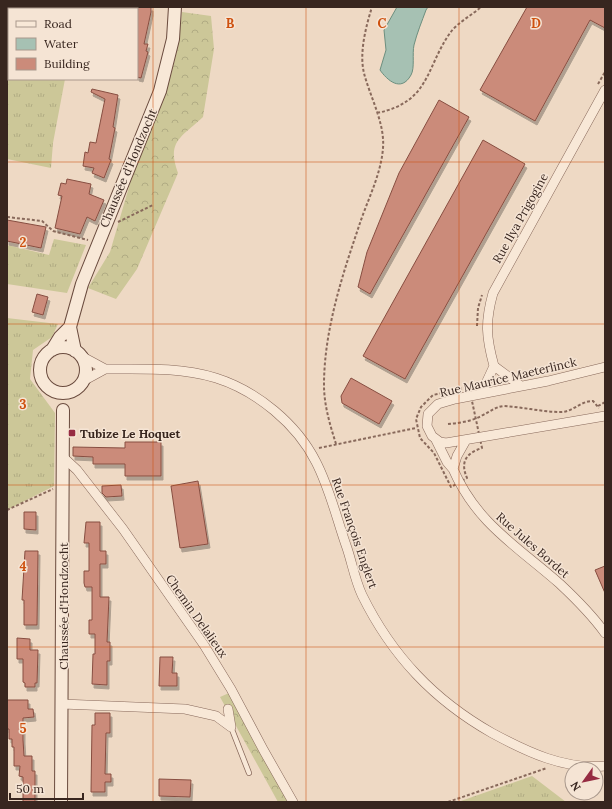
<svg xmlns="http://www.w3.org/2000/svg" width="612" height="809" viewBox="0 0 612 809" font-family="Lora,serif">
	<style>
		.grass { fill: url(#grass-tufts) }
		.forest { fill: url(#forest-crowns) }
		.water { fill: #a6c1b3; stroke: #6d8f7f }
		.building { fill: #cb8b7a; stroke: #874e41; filter: url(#shadow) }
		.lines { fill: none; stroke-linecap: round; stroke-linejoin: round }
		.service-casing { stroke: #88695b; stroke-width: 6 }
		.minor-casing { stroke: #88695b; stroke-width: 10 }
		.secondary-casing { stroke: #6a4b3e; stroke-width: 14 }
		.path { stroke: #88695b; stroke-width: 2; stroke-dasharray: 3 2; stroke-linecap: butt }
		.service { stroke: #f8e8d7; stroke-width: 4.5 }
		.minor { stroke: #f8e8d7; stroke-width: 9 }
		.secondary { stroke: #f8e8d7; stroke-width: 12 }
		.grid { fill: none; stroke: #ce510f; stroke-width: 1; stroke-opacity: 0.55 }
		.poi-dot { fill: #962b42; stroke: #f5e4d4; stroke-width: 1.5 }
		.labels { text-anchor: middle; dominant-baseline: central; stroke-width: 3; stroke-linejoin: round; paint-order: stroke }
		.street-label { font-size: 12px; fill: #38261f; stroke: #f5e4d4 }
		.poi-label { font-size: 12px; font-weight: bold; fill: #38261f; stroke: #f5e4d4; text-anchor: start }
		.grid-label { font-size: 13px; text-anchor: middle; font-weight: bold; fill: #ce510f; stroke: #f5e4d4; stroke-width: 3; stroke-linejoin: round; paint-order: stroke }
	</style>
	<defs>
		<pattern id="grass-tufts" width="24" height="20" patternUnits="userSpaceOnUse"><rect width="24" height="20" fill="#ccc798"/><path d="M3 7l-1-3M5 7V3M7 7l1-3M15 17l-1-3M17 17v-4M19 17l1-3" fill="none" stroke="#b0ab83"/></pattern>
		<pattern id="forest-crowns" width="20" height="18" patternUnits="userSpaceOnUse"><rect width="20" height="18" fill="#ccc798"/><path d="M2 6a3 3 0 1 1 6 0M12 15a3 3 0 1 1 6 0" fill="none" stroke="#b0ab83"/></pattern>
		<filter id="shadow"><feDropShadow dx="2" dy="4" stdDeviation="0" flood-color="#0004"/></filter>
	</defs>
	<rect width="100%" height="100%" fill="#eed9c4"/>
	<path class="grass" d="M7,7H79L78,9H9V79H65L53,143L51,168L7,159Z
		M54,239L86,245L67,293L7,284V245L49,255Z
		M7,318L58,324L52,337L33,350L30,379L55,413L54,486L7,510Z
		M532,776L566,802H458Z"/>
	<path class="forest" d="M182,12L211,16L214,49L203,117C182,137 166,141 178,173L137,269L116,299L88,288L110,252L136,163L171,75L178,47Z
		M229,693L290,802H278L220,697Z"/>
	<path class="water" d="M397,7H428L426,10C422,21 417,33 414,45C412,54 415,68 411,75C401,93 387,80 380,70L386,50L384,30Z"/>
	<path class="building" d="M137,7H151V12L144,44H148L146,51L148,52L141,78L137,77Z
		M527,7H605V28L590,20L535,121L480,90Z
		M92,89L118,95L113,127L115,128L109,159L111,160L104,178L92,173L94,168L83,166L85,152L88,153L90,142L96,143L105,99L91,92Z
		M439,100L469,117L370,294L358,287L367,252L399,173Z
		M483,140L525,164L405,379L363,356Z
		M67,179L91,184L89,194L104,200L95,221L87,217L80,234L55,228L62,196L58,195L61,183L66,184Z
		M7,220L46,227L41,248L7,241Z
		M37,294L48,297L43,315L32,312Z
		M351,378L392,401L379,424L342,403L341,396Z
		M125,442H161V476H125V464H93V457L73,456V447L125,448Z
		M198,481L208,544L180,548L171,486Z
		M121,485L122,496L106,497L102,493V486Z
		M24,512H36V530L24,529Z
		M86,522H100V551H106V564H100V597H109L107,642H110V661H107V685L92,684L93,654H95V634H89V620H92V587H85L84,583V571H89V543H84Z
		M25,551H38L37,625H24V600H22Z
		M605,566V593L595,570Z
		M17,638L30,639V650H38L37,683H35V687H25V683L23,682V659H17Z
		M160,657H173L172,673H177V686H159Z
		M7,700H28V709H33L34,717L23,718V740L24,756H32V771H35V802H23V777L19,776L20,766H14V747H12V739H9V729H7Z
		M95,713H110V733H106L105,774H111V782H105V792H91L92,725H95Z
		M159,779L191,780L190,797L159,796Z"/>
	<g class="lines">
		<defs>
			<path id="service" d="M231,727L249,773"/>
			<path id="minor" d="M81,356L105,369L83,381
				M494,366C486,337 485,322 493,293L605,90
				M605,367L548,381L455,399L438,404L428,414L427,426L432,436L440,442L446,443L605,416
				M105,369C142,369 180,367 216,378C257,391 297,424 316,462C330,489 337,520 347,548C352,563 355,580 362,595C392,656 434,700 492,733C527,752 565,770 605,766
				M481,394L494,366L521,386
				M436,440L447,462L453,469L457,456L466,440
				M63,457L77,470L123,529L204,645L231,689L264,751L293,802
				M453,469C477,524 517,546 560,584C576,599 592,615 605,633
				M62,704L185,709L216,716L231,727
				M228,709L231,727"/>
			<path id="secondary" d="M40 370a23 23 0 1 1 46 0a23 23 0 1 1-46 0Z
				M52,350L60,337L70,327
				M75,351L70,327L82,284L160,91L173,39L175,7
				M61,802L63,410"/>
		</defs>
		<use href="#service" class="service-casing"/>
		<use href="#minor" class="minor-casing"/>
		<use href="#secondary" class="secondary-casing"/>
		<path class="path" d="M598,84L605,72
			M377,113C430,102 425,69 450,33C457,23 472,15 481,7
			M7,217L42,221L53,231L88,240
			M118,222L153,205
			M477,326L478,308L482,295
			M469,387L482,448C466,453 460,462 467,478L451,487L434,453L420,438L416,419L421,407L433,395Z
			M598,406L605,402
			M448,424C460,423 473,421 483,415C491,411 495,407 504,406C523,407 542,412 561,412C573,412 580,401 593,401L599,408
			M336,444C330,425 324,405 324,385C324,331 342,276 359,226C367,201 381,175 383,148C385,123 370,97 364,73C359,53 366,26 372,7
			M319,448L416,428
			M7,510L53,489
			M448,802L547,768"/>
		<use href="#service" class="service"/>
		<use href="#minor" class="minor"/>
		<use href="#secondary" class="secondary"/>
	</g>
	<path class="grid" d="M153,7V802M306,7V802M459,7V802M7,162H605M7,324H605M7,485H605M7,647H605"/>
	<rect class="poi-dot" x="68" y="429" width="8" height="8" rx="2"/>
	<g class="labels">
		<g class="street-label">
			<text transform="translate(128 168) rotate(-67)">Chaussée d'Hondzocht</text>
			<text transform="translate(520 218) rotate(-61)">Rue Ilya Prigogine</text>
			<text transform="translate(508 377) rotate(-13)">Rue Maurice Maeterlinck</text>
			<text transform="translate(355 533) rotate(71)">Rue François Englert</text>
			<text transform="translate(533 545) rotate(41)">Rue Jules Bordet</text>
			<text transform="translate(63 606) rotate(-90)">Chaussée d'Hondzocht</text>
			<text transform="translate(197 616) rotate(55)">Chemin Delalieux</text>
		</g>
		<g class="poi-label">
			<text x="80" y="433">Tubize Le Hoquet</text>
		</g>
	</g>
	<g class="grid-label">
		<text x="230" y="28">B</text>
		<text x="382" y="28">C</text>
		<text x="536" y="28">D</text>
		<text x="23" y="247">2</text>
		<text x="23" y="409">3</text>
		<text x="23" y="571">4</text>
		<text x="23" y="733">5</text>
	</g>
	<rect width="612" height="809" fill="none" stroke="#38261f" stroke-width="16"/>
	<rect x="8" y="8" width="130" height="72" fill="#f5e4d4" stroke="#a9988c"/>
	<rect x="16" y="21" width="20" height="6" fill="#f8e8d7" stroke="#a9988c"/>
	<text x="44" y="28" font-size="12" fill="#38261f">Road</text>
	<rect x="16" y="38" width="20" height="12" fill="#a6c1b3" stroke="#a9988c"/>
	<text x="44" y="48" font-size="12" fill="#38261f">Water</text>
	<rect x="16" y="58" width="20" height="12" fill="#cb8b7a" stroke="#a9988c"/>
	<text x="44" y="68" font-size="12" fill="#38261f">Building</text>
	<g transform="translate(584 781) rotate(237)"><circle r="19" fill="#f5e4d4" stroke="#a9988c"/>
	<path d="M0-3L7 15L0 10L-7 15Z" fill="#962b42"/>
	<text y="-6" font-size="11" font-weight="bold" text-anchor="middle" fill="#38261f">N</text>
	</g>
	<path d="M10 793v6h73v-6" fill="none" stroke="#38261f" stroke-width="2"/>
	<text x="16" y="793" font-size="12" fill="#38261f" stroke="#f5e4d4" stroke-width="3" paint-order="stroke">50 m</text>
</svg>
